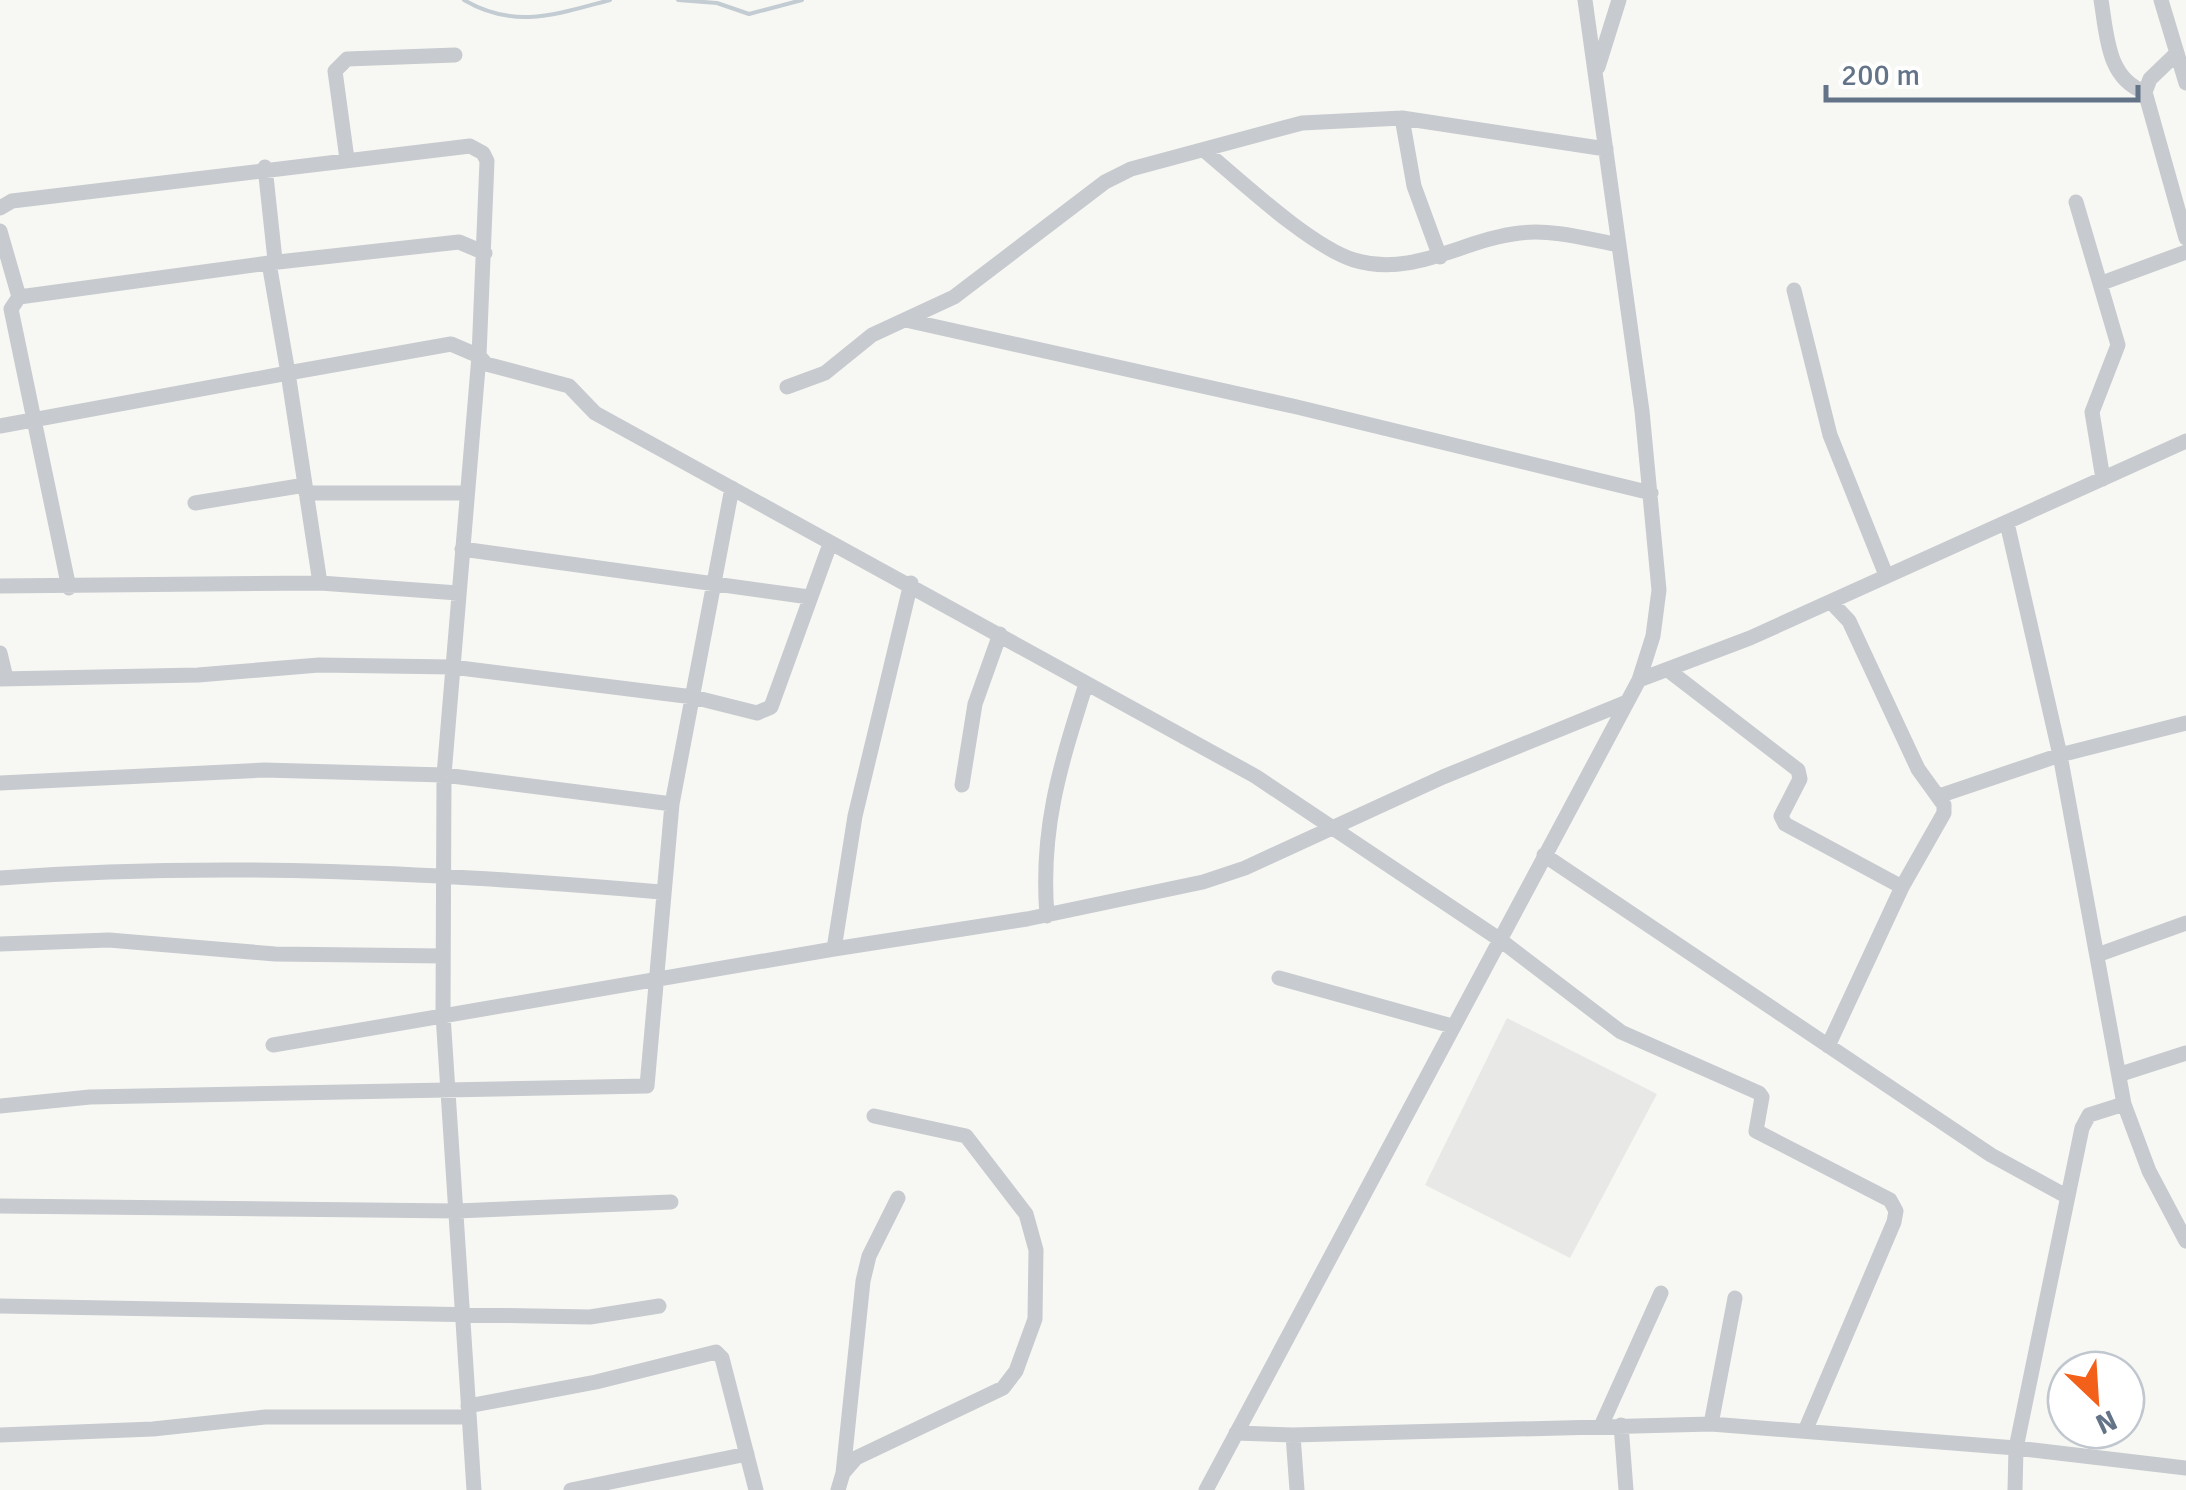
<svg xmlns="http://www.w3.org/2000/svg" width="2186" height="1490" viewBox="0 0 2186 1490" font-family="Signika,sans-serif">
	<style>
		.built { fill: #e8e9e7 }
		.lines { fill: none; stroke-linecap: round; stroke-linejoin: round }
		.stream { stroke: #c3ccd2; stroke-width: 4 }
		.minor { stroke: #c7cace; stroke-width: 15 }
	</style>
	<rect width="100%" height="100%" fill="#f7f8f4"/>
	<path class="built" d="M1507,1018L1657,1094L1570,1258L1425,1185Z"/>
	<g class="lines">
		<path class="stream" d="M464,0C515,30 557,14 610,0
			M678,0L717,3L749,14L802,0"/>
		<path class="minor" d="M2101,0C2107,35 2107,79 2145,92
			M2161,0L2186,83
			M2177,53L2150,79L2145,92L2186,238
			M1598,67L1619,0
			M1402,118L1414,186L1440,257
			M1205,151C1242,182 1310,246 1354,260C1413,278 1464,239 1520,233C1553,229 1587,239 1619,245
			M347,159L335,71L347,59L455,55
			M265,167L275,260
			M2076,202L2118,345L2092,412L2103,479
			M0,208L12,201L470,146L483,153L487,161L479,356L486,364L569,386L595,413L1255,776L1499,939L1621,1032L1759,1093L1762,1097L1756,1131L1890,1200L1896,1211L1894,1222L1805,1431
			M0,231L19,297
			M269,263L459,242L485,253
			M2102,283L2186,252
			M1794,290L1830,435L1886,575
			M910,321L1297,407L1651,493
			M787,387L825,373L872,335L954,297L1105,182L1131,169L1302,123L1402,118L1606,149
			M0,426L288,373L320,583
			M306,493H466
			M195,503L305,485
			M2007,523L2060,755L2124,1104L2149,1171L2186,1241
			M462,549L809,597
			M0,586L320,583L458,593
			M69,588L11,309L19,297L269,263L288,373L451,344L479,356L444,775L443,1015L474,1490
			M0,653L6,678
			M1668,670L1798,770L1800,779L1781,816L1785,824L1902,887
			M0,679L198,675L319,665L452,667L693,697L757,713L771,707L830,544
			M1639,680L1750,638L2186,441
			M0,783L264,770L444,775L672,804
			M962,785L975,704L1000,634
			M1939,796L2060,755L2186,723
			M1544,855L1991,1155L2066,1196
			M0,878C221,861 441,873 661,892
			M1047,916C1040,828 1060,767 1086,684
			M0,944L109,940L275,954L443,956
			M834,949L1027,919L1203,882L1245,868L1443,777L1627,702
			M2100,954L2186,923
			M1279,978L1452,1026
			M273,1045L834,949L855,816L911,583
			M1828,1046L1902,887L1944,813V805L1918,769L1849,621L1831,602
			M2121,1074L2186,1053
			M0,1106L90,1097L647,1086L672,804L732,488
			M0,1206L457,1211L671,1202
			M0,1306L590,1317L659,1306
			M468,1406L596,1382L716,1352L722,1358L756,1490
			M1711,1424L1735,1298
			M1621,1425L1626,1490
			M1601,1426L1661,1293
			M1236,1433L1293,1435L1297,1490
			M0,1435L153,1429L265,1417H468
			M1293,1435L1711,1424L2016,1448L2186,1468
			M843,1473L863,1281L869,1256L898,1198
			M571,1490L747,1454
			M838,1490L843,1473L856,1458L1003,1388L1016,1371L1035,1319L1036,1250L1026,1214L966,1136L874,1116
			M1206,1490L1639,680L1653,636L1659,590L1642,411L1585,0
			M2015,1490L2016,1448L2082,1128L2089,1115L2124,1104"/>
	</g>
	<g transform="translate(2096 1400) rotate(155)"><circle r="48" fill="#ffffff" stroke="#c1c7cf" stroke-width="2.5"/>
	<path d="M0-8L18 38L0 25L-18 38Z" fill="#f2601a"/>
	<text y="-15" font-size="28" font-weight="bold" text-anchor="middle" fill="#647488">N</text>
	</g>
	<path d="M1826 85v15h312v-15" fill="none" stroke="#647488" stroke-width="5"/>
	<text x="1841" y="85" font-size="30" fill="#647488" stroke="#ffffff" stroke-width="8" paint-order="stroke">200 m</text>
</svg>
